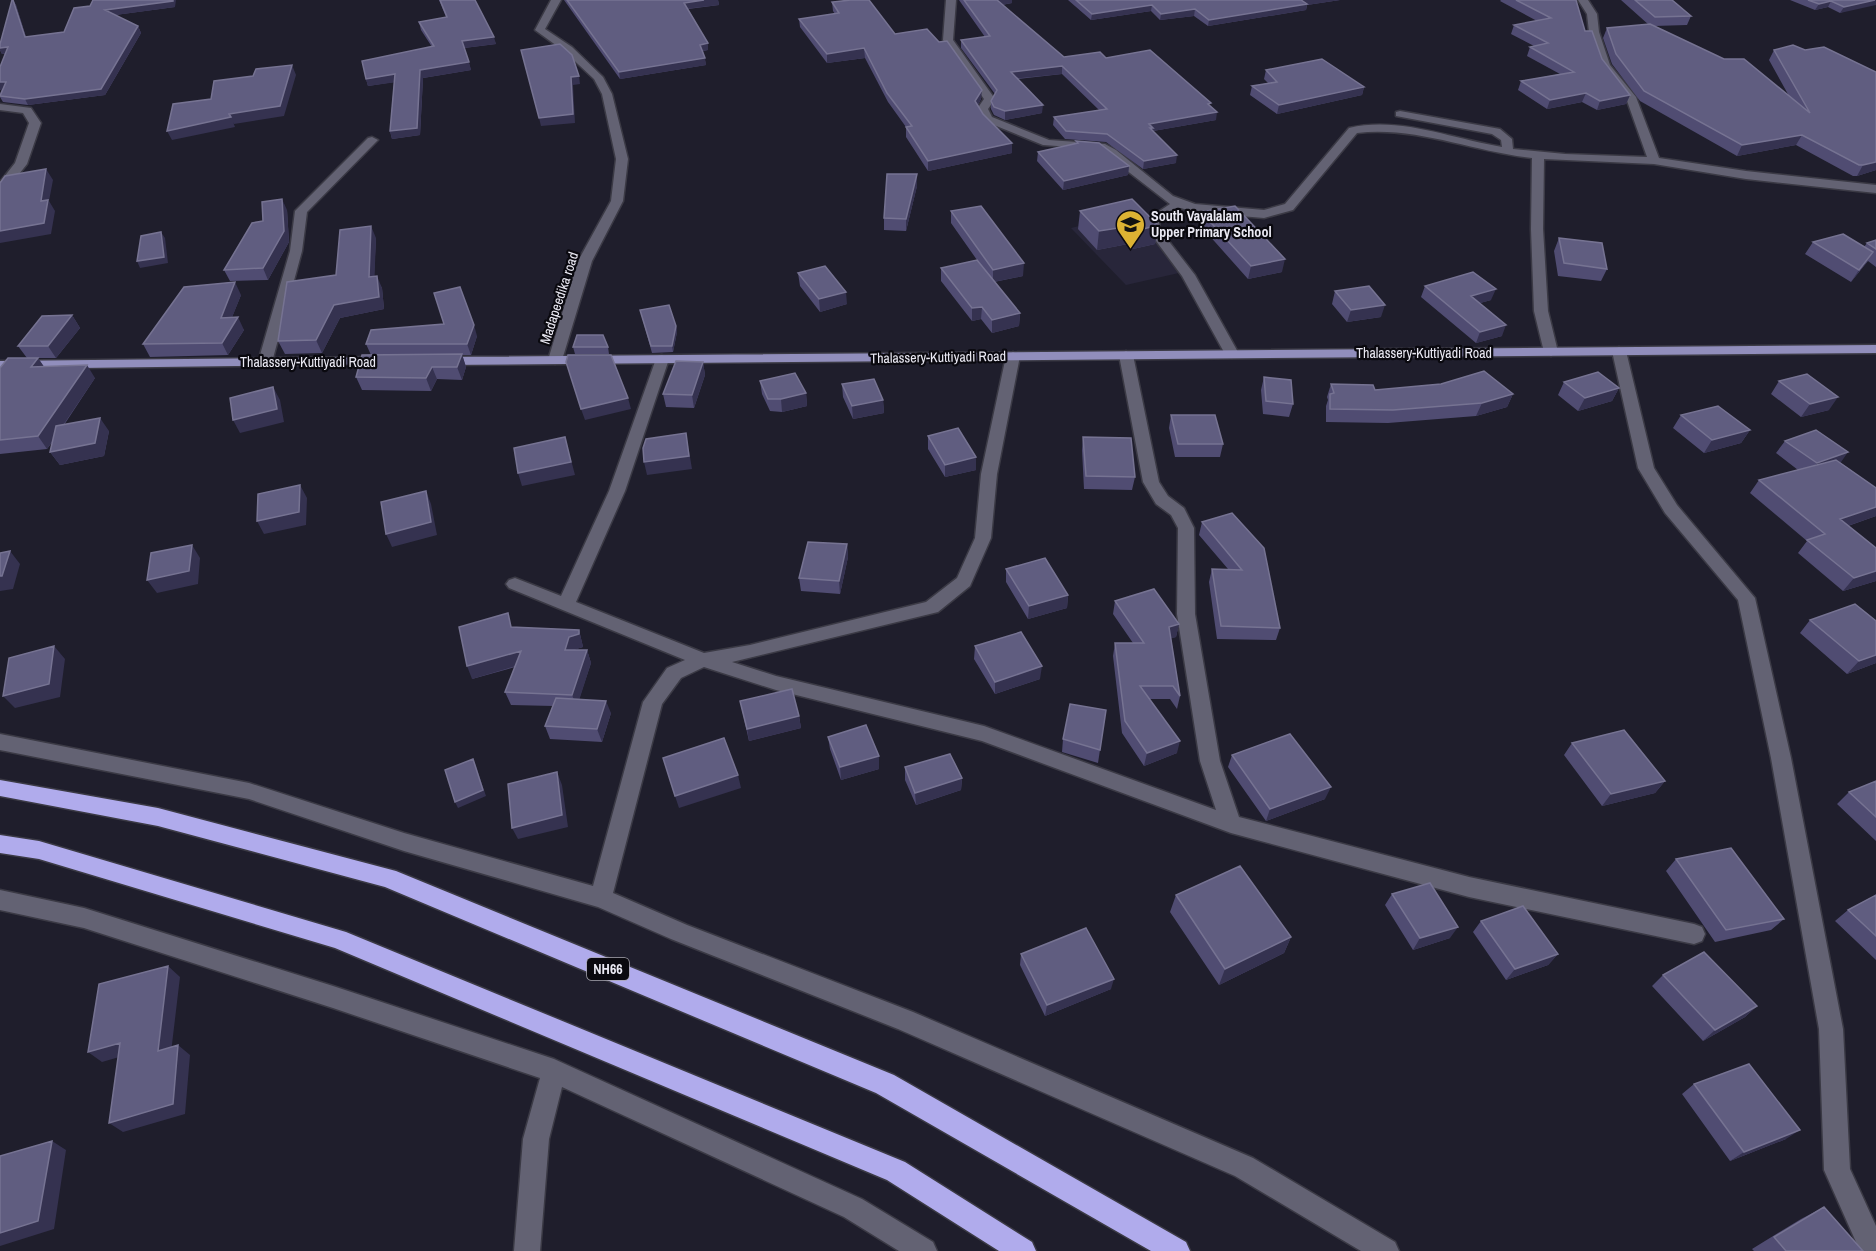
<svg xmlns="http://www.w3.org/2000/svg" width="1876" height="1251" font-family="'Archivo Narrow',sans-serif">
  <rect width="100%" height="100%" fill="#1f1e2c"/>
  <!-- built -->
  <path fill="#28263a" d="M1132,213L1192,270L1126,285L1071,228Z"/>
  <g fill="none" stroke-linecap="round" stroke-linejoin="round">
    <defs>
      <path id="minor" d="M551,0H561L545,29L572,47L603,77L612,94L628,159L623,201L592,261L562,360L555,364L548,360L578,261L611,201L616,159L602,94L594,79L564,51L535,30Z
        M946,0H956L953,40L995,99L988,109L992,117L1049,140L1105,144L1116,150L1173,196L1195,204L1264,210L1285,204L1349,128C1400,116 1452,139 1502,147L1501,140L1492,134L1396,116V112L1400,111L1500,129L1512,139L1513,149L1565,154L1647,157L1626,98L1600,66L1589,32L1587,14L1578,0H1588L1597,14L1599,32L1610,65L1636,97L1659,158L1746,171L1876,185V193L1746,179L1654,164L1544,159L1543,229L1548,311L1558,352L1551,356L1544,352L1534,311L1531,229L1532,158C1474,152 1416,126 1357,133L1293,210L1264,218L1193,212L1181,208L1159,222L1160,230L1195,275L1239,354L1232,358L1225,354L1182,276L1148,230L1149,218L1170,204L1099,149L1043,145L984,121L977,109L984,99L943,40Z
        M0,104L31,108L41,123L27,164L4,193L0,194V182L15,163L29,123L23,113L0,110Z
        M372,137L378,140L376,142L307,212L302,251L272,362L265,366L260,365L258,362L290,251L295,211L368,138Z
        M1619,347L1626,351L1654,468L1677,505L1755,598L1791,758L1843,1029L1850,1169L1876,1226V1251H1860L1824,1170L1819,1029L1771,758L1738,600L1665,513L1638,468L1612,351Z
        M1126,351L1133,355L1159,482L1168,496L1184,508L1194,528L1195,614L1220,761L1239,817L1469,877L1694,924L1702,927L1705,934L1702,941L1694,944L1469,897L1231,833L982,741L776,690L704,667L681,678L662,704L613,893L687,925L913,1012L1253,1158L1395,1242L1399,1251H1361L1235,1176L898,1029L671,939L598,907L404,851L249,799L0,750V734L249,783L404,833L593,886L643,702L667,668L685,660L509,588L506,584L509,580L515,578L561,596L609,491L657,356L662,355L669,359L625,491L576,602L704,653L750,645L926,602L957,578L975,538L981,474L1006,356L1013,352L1020,356L997,474L991,538L970,586L938,612L732,662L776,676L984,726L1216,810L1200,761L1177,614L1178,528L1171,515L1156,504L1143,482L1119,355Z
        M0,890L84,908L333,986L554,1059L862,1199L933,1242L937,1251H899L844,1217L562,1087L549,1139L540,1251H514L523,1139L540,1078L333,1008L84,928L0,910Z"/>
      <path id="major" d="M1876,345V353L440,365L433,361L440,357Z
        M385,357L392,361L390,364L0,369V361Z"/>
      <path id="highway" d="M0,780L158,808L396,871L894,1075L1186,1242L1190,1251H1151L876,1093L385,887L158,826L0,796Z
        M0,835L39,841L346,932L905,1162L1032,1242L1036,1251H999L887,1180L335,948L39,859L0,853Z"/>
    </defs>
    <!-- minor casing -->
    <use href="#minor" stroke="#3b3a45" stroke-width="3"/>
    <!-- major casing -->
    <use href="#major" stroke="#3b3a45" stroke-width="3"/>
    <!-- highway casing -->
    <use href="#highway" stroke="#3b3a45" stroke-width="3"/>
    <!-- minor -->
    <use href="#minor" fill="#636273" fill-rule="evenodd"/>
    <!-- major -->
    <use href="#major" fill="#918ebc" fill-rule="evenodd"/>
    <!-- highway -->
    <use href="#highway" fill="#b0abec" fill-rule="evenodd"/>
  </g>
  <!-- wall -->
  <path fill="#504c72" d="M13,0L16,5L26,37L64,32L74,8L175,7L115,15L138,26L141,33L105,95L28,105L3,102L0,97V94L2,89L0,90L5,54H2L0,50V44Z
    M439,0H475L496,44L464,48L471,70L423,78L420,135L392,139L390,131L394,82L368,86L366,79L432,47L421,30L419,22L446,17Z
    M564,0H718L719,5L688,9L708,43V50L703,51L706,65L620,79Z
    M959,0H1012V3L1002,5L1064,57L1106,58L1210,106L1216,120L1153,131L1176,163L1143,169L1106,142L1065,139L1053,125L1054,117L1099,110L1062,74L1018,79L1042,113L1005,120L994,115L991,109V101L995,94L961,48V40L985,37Z
    M1068,0H1340L1307,5L1306,10L1208,26L1194,16L1160,20L1151,11L1091,20Z
    M1501,0H1576L1585,31L1602,59L1630,95L1626,104L1597,110L1582,102L1547,109L1518,90L1521,81L1560,74L1527,56L1530,47L1534,46L1511,34L1514,25L1537,21L1500,1Z
    M1621,0H1672L1691,16L1687,25L1654,26L1789,96L1769,60L1774,50L1876,170L1857,176H1853L1796,145L1737,156L1640,101L1612,64L1603,38L1607,28L1649,25Z
    M1790,0H1876L1840,13L1828,7L1815,10Z
    M832,2L895,34L981,99L978,105L983,114L1012,143V153L928,171L906,137V127L888,102L865,58L827,63L800,27L799,19L835,14L833,11Z
    M1266,70L1364,87L1362,95L1277,114L1250,95L1252,86L1268,83L1264,79Z
    M1076,141L1129,166L1128,175L1063,190L1037,161L1038,152L1075,144Z
    M917,186L906,231L884,230V218Z
    M287,210L289,242L268,280L230,281L224,270L263,221Z
    M951,211L1023,276L994,282L1020,313L1019,326L992,333L981,319L972,321L941,281V268L977,260L951,223Z
    M1080,211L1158,225L1155,244L1133,249L1128,244L1097,250L1078,229Z
    M1201,212L1282,272L1248,279L1199,224Z
    M376,238L374,276L382,288L384,309L340,318L322,353L285,354L278,341L336,275Z
    M1559,238L1607,269L1601,281L1558,276L1554,251Z
    M1876,240V267L1868,261L1851,282L1805,254L1813,242L1864,247L1867,243Z
    M798,273L847,304L820,312L800,286Z
    M1425,286L1491,300L1480,303L1502,336L1476,343L1421,297Z
    M1335,291L1381,317L1347,322L1332,304Z
    M241,295L232,317L244,330L228,355L150,357L143,344Z
    M640,310L676,326L677,332L673,352L652,353Z
    M72,315L80,328L56,358H38L44,367L95,378L64,425L109,431L104,456L60,465L50,452L53,441L47,449L0,454V368L27,358L18,346Z
    M477,336L471,355H462L466,367L462,380L437,379L431,391L362,390L356,377L371,355L366,344Z
    M573,347H608L609,354H575Z
    M703,362L705,375L694,408L666,407L663,394Z
    M1264,377L1293,404L1289,417L1263,414L1261,390Z
    M760,381L806,393L807,406L782,412L770,411L762,394Z
    M1779,381L1829,410L1801,417L1771,394Z
    M1564,382L1619,388L1612,401L1578,411L1558,395Z
    M842,384L883,400L884,413L853,419L843,397Z
    M1331,384L1375,390L1513,394L1507,407L1476,416L1388,423L1326,422V406L1328,400L1327,397Z
    M1171,415L1223,444L1220,457H1175L1169,428Z
    M1681,415L1750,430L1741,443L1704,453L1673,428Z
    M928,436L976,470L945,477L928,449Z
    M1083,437L1135,477L1132,490L1084,489L1082,450Z
    M1785,441L1841,463L1876,488V516L1848,526L1876,548V581L1843,591L1798,553L1807,541L1750,493L1759,480L1798,470L1776,453Z
    M1232,513L1280,628L1276,640L1217,639L1209,582L1212,569H1228L1199,535L1202,522Z
    M847,544L848,557L840,594L801,591L799,578Z
    M1006,569L1068,595L1067,608L1028,619L1006,582Z
    M1115,601L1179,624L1176,637L1171,638L1180,696L1177,709L1170,699H1149L1177,753L1144,766L1122,733L1113,656L1115,643H1133L1113,614Z
    M1810,620L1876,621V663L1847,674L1800,633Z
    M514,627L579,630L583,647L573,650H587L591,663L579,699L611,713L602,742L550,739L545,726L553,706L511,705L505,692L515,667L472,679Z
    M975,646L1040,679L995,694L974,659Z
    M740,701L799,716L801,728L749,741Z
    M1106,710L1098,763L1062,752L1063,739Z
    M828,737L879,769L841,780L830,749Z
    M1572,743L1665,781L1655,793L1602,806L1564,755Z
    M1232,755L1325,799L1266,821L1228,767Z
    M905,767L962,778L961,790L916,805L905,780Z
    M1876,781V841L1837,804L1849,792Z
    M1676,859L1784,919L1771,930L1715,942L1666,871Z
    M1392,894L1450,938L1413,950L1385,905Z
    M1176,895L1291,937L1284,953L1219,985L1170,912Z
    M1876,895V960L1835,921L1848,910Z
    M1481,921L1558,954L1548,965L1506,980L1473,932Z
    M1021,954L1111,989L1045,1016L1020,965Z
    M1663,975L1757,1006L1745,1017L1703,1041L1652,986Z
    M1694,1084L1786,1139L1730,1161L1682,1094Z
    M1824,1207L1863,1251H1754L1752,1249L1801,1219Z"/>
  <!-- shaded-wall -->
  <path fill="#353250" d="M13,0L16,5L28,44L25,37Z
    M173,0H176L175,7L108,16L105,10Z
    M704,0H718L719,5L685,9L684,3Z
    M995,0H1012V3L995,6Z
    M1300,0H1340L1307,5L1306,10L1208,26L1209,20Z
    M1876,0V5L1840,13L1844,7Z
    M1831,1L1828,7L1815,10L1819,4Z
    M1152,5L1151,11L1091,20L1092,14Z
    M1195,9L1194,16L1160,20L1161,14Z
    M138,26L141,33L105,95L28,105L25,99Z
    M494,37L496,44L464,48L462,41Z
    M708,43V50L701,51L700,45Z
    M8,47L12,53L2,54L0,50V48Z
    M864,48L865,58L827,63V54Z
    M705,58L706,65L620,79L619,72Z
    M469,62L471,70L423,78L420,135L392,139L390,131L420,70Z
    M292,65L296,75L284,116L234,124L229,114Z
    M1062,66V74L1010,79L1011,72Z
    M395,74L397,82L368,86L366,79Z
    M579,76L580,84L573,85L575,123L541,126L539,118L571,77Z
    M0,82H6L9,88L0,90Z
    M1364,87L1362,95L1277,114L1279,105Z
    M982,90L981,99L975,110V101Z
    M1586,93L1582,102L1547,109L1550,100Z
    M1630,95L1626,104L1597,110L1600,101Z
    M1043,105L1042,113L1005,120V111Z
    M1217,112L1216,120L1153,131L1149,136V124Z
    M231,117L235,127L172,140L167,131Z
    M1802,135L1796,145L1737,156L1742,145Z
    M1012,143V153L928,171V161Z
    M1177,155L1176,163L1143,169L1144,161Z
    M1876,162V170L1857,176L1863,165Z
    M1129,166L1128,175L1063,190L1064,181Z
    M46,169L53,180L49,201L55,211L51,234L0,243V231L41,201Z
    M917,174V186L906,231V219Z
    M282,199L287,210L289,242L268,280L263,268Z
    M1158,225L1155,244L1133,249L1136,231Z
    M371,226L376,238L374,290L369,277Z
    M1131,226L1128,244L1097,250L1099,231Z
    M161,232L165,238L168,263L140,268L137,261Z
    M1873,252L1865,264L1851,282L1859,270Z
    M1285,259L1282,272L1248,279L1251,266Z
    M1024,263L1023,276L993,282V270Z
    M377,276L382,288L384,309L340,318L322,353L316,340L334,305Z
    M235,282L241,295L227,330L221,318Z
    M1496,289L1491,300L1466,307L1471,296Z
    M846,292L847,304L820,312L819,299Z
    M1385,305L1381,317L1347,322L1351,310Z
    M982,307L981,319L972,321V308Z
    M1020,313L1019,326L992,333V320Z
    M72,315L80,328L56,358L48,346Z
    M238,317L244,330L228,355L222,343Z
    M474,325L477,336L471,355L467,344Z
    M1506,325L1502,336L1476,343L1480,332Z
    M676,326L677,332L673,352L672,346Z
    M462,354L466,367L462,380L457,367Z
    M38,358L47,371L31,367Z
    M703,362L705,375L694,408L692,395Z
    M87,365L95,378L47,449L38,436Z
    M432,367L437,379L431,391L426,378Z
    M273,387L280,400L284,422L240,433L233,420Z
    M1619,388L1612,401L1578,411L1585,398Z
    M806,393L807,406L782,412L781,399Z
    M1513,394L1507,407L1476,416L1482,403Z
    M1838,397L1829,410L1801,417L1810,404Z
    M628,398L631,409L585,420L581,409Z
    M883,400L884,413L853,419L852,406Z
    M100,418L109,431L104,456L60,465L50,452Z
    M1750,430L1741,443L1704,453L1712,440Z
    M686,433L692,469L647,475L644,462Z
    M565,437L575,475L522,486L518,473Z
    M1848,452L1839,465L1807,476L1817,463Z
    M976,457V470L945,477V465Z
    M300,485L307,498L306,525L264,534L257,521Z
    M426,491L431,504L437,535L392,547L386,534Z
    M1876,507V516L1830,532L1840,519Z
    M847,544L848,557L840,594L839,581Z
    M192,545L200,558L198,584L157,593L147,580Z
    M10,551L20,564L13,589L0,591V576Z
    M1876,571V581L1843,591L1854,578Z
    M1068,595L1067,608L1028,619L1029,606Z
    M1179,624L1176,637L1166,640L1169,627Z
    M579,630L583,647L573,650H565L569,637Z
    M54,646L65,659L60,697L15,708L3,696Z
    M587,650L591,663L577,707L572,695Z
    M521,651L526,663L472,679L467,666Z
    M1876,655V663L1847,674L1859,661Z
    M1042,666L1040,679L995,694V682Z
    M606,701L611,713L602,742L597,729Z
    M799,716L801,728L749,741L747,729Z
    M1180,741L1177,753L1144,766L1147,753Z
    M879,756V769L841,780L840,767Z
    M473,759L476,766L486,796L458,808L455,802Z
    M557,772L562,785L568,827L518,839L512,828Z
    M738,775L741,788L679,808L675,796Z
    M962,778L961,790L916,805L915,793Z
    M1665,781L1655,793L1602,806L1611,794Z
    M1331,787L1325,799L1266,821L1270,809Z
    M1458,927L1450,938L1413,950L1420,938Z
    M1291,937L1284,953L1219,985L1225,969Z
    M1558,954L1548,965L1506,980L1515,969Z
    M168,966L180,977L170,1061L158,1051Z
    M1114,979L1111,989L1045,1016L1047,1005Z
    M1757,1006L1745,1017L1703,1041L1715,1030Z
    M120,1043L133,1053L102,1062L88,1052Z
    M178,1045L190,1055L185,1114L123,1132L109,1123Z
    M1800,1130L1786,1139L1730,1161L1744,1152Z
    M52,1141L66,1150L54,1229L0,1246V1233Z"/>
  <!-- building -->
  <path fill="#605d80" stroke="#767392" stroke-width="1.5" d="M12,0H13L25,37L64,32L74,8L90,6L93,0H173V1L105,10L138,26L101,89L25,99L0,96L6,82H0V67L8,47L0,48V44Z
    M440,0H475L494,37L462,41L469,62L420,70L417,128L390,131L395,74L366,79L362,61L434,46L419,22L447,17Z
    M567,0H704L684,3L708,43L700,45L705,58L619,72Z
    M851,0H869L895,34L927,29L939,42L947,41L982,90L975,101L983,114L1012,143L928,161L906,127L912,126L887,93L864,48L827,54L799,19L839,13L832,2Z
    M964,0H997L1064,57L1100,52L1106,58L1150,50L1211,103L1208,104L1217,112L1149,124L1153,128H1150L1177,155L1144,161L1107,134L1066,131L1054,117L1107,109L1062,66L1011,72L1043,105L1005,111L994,107L991,101L997,90L961,40L990,36Z
    M1076,0H1301L1307,4L1209,20L1195,9L1161,14L1152,5L1092,14Z
    M1516,0H1576L1585,31H1592L1602,59L1630,95L1600,101L1586,93L1550,100L1521,81L1574,72L1530,47L1548,43L1514,25L1551,18Z
    M1635,0H1672L1691,16L1655,17Z
    M1808,0H1875L1844,7L1831,1L1819,4Z
    M1650,24L1724,59H1744L1810,113L1774,50L1793,45L1805,50L1824,47L1876,72V162L1863,165H1859L1802,135L1742,145L1644,91L1616,54L1607,28Z
    M560,44L572,55L579,76L571,77L573,114L539,118L521,50Z
    M1322,59L1364,87L1279,105L1252,86L1277,82L1266,70Z
    M292,65L280,106L229,114L231,117L167,131L173,104L211,99L214,81L253,76L256,69Z
    M1076,141L1099,143L1129,166L1064,181L1038,152L1078,143Z
    M46,169L41,201L48,200L44,223L0,231V183L5,176Z
    M887,174H917L906,219L884,218Z
    M282,199L284,231L263,268L224,270L252,223L263,221L262,202Z
    M1132,199L1158,225L1136,231L1131,226L1099,231L1080,211Z
    M981,206L1024,263L993,270L951,211Z
    M1235,206L1285,259L1251,266L1201,212Z
    M371,226L369,277L377,276L379,297L334,305L316,340L278,341L287,282L336,275L340,230Z
    M161,232L164,257L137,261L141,236Z
    M1843,234L1873,252L1859,270L1813,242Z
    M1559,238L1602,243L1607,269L1564,263Z
    M1876,240V249L1867,243Z
    M977,260L1020,313L992,320L982,307L972,308L941,268Z
    M825,266L846,292L819,299L798,273Z
    M1473,272L1496,289L1471,296L1506,325L1480,332L1425,286Z
    M235,282L221,318L238,317L222,343L143,344L184,287Z
    M1369,286L1385,305L1351,310L1335,291Z
    M460,287L474,325L467,344H366L371,330L444,324L434,293Z
    M669,305L676,326L672,346H651L640,310Z
    M72,315L48,346H18L42,316Z
    M577,335H603L608,347H573Z
    M462,354L457,367H432L426,378L356,377L362,355Z
    M568,355H611L628,398L581,409L566,362Z
    M8,358H38L31,367L87,365L38,436L0,440V368Z
    M676,361L703,362L692,395L663,394Z
    M1484,371L1513,394L1482,403L1393,410L1330,409V394L1334,393L1331,384L1373,385L1375,390L1441,384Z
    M1598,372L1619,388L1585,398L1564,382Z
    M795,373L806,393L781,399H768L760,381Z
    M1807,374L1838,397L1810,404L1779,381Z
    M1264,377L1291,380L1293,404L1266,401Z
    M874,379L883,400L852,406L842,384Z
    M273,387L277,409L233,420L230,398Z
    M1718,406L1750,430L1712,440L1681,415Z
    M1171,415H1215L1223,444H1178Z
    M100,418L95,443L50,452L56,426Z
    M958,428L976,457L945,465L928,436Z
    M1816,430L1848,452L1817,463L1785,441Z
    M686,433L689,456L644,462L643,448L646,439Z
    M565,437L571,462L518,473L514,448Z
    M1083,437L1131,438L1135,477L1086,476Z
    M1836,460L1876,488V507L1840,519L1876,548V571L1854,578L1807,540L1825,534L1759,480Z
    M300,485L299,512L257,521L258,494Z
    M426,491L431,522L386,534L381,502Z
    M1232,513L1264,548L1280,628L1221,626L1212,569L1242,570L1202,522Z
    M808,542L847,544L839,581L799,578Z
    M192,545L189,571L147,580L151,553Z
    M10,551L2,576H0V553Z
    M1045,558L1068,595L1029,606L1006,569Z
    M1154,589L1179,624L1169,627L1180,696L1173,686H1140L1180,741L1147,753L1125,721L1115,643H1144L1115,601Z
    M1855,604L1876,621V655L1859,661L1810,620Z
    M508,613L511,627L579,630V634L569,637L565,650H587L572,695L505,692L521,651L467,666L459,627Z
    M1021,632L1042,666L995,682L975,646Z
    M54,646L49,684L3,696L9,658Z
    M792,689L799,716L747,729L740,701Z
    M556,698L606,701L597,729L545,726Z
    M1070,704L1106,710L1100,750L1063,739Z
    M866,725L879,756L840,767L828,737Z
    M1624,730L1665,781L1611,794L1572,743Z
    M1290,734L1331,787L1270,809L1232,755Z
    M724,738L738,775L675,796L663,758Z
    M950,754L962,778L915,793L905,767Z
    M473,759L483,790L455,802L445,770Z
    M557,772L562,815L512,828L508,784Z
    M1876,781V817L1849,792Z
    M1731,848L1784,919L1726,930L1676,859Z
    M1240,866L1291,937L1225,969L1176,895Z
    M1430,883L1458,927L1420,938L1392,894Z
    M1876,895V936L1848,910Z
    M1523,906L1558,954L1515,969L1481,921Z
    M1086,928L1114,979L1047,1005L1021,954Z
    M1704,952L1757,1006L1715,1030L1663,975Z
    M168,966L158,1051L178,1045L173,1104L109,1123L120,1043L88,1052L99,984Z
    M1749,1064L1800,1130L1744,1152L1694,1084Z
    M52,1141L38,1221L0,1233V1156Z
    M1824,1207L1863,1251H1786L1774,1237Z"/>
  <!-- icons -->
  <defs>
    <symbol id="school-pin" viewBox="-11 -11 22 30"><path d="M0 17L-7.5 6A9.5 9.5 0 1 1 7.5 6Z" fill="#dcb233" stroke="#0a090f"/><path d="M0-5L7-2L0 1L-7-2ZM-4 1L0 2.5L4 1V4Q0 6-4 4Z" fill="#111"/></symbol>
  </defs>
  <g fill-rule="evenodd">
    <use href="#school-pin" x="1114" y="208" width="33" height="45"/>
  </g>
  <g text-anchor="middle" dominant-baseline="central" stroke-width="4.5" stroke-linejoin="round" paint-order="stroke">
    <!-- far-poi labels -->
    <g font-size="14" font-weight="bold" fill="#ebeaf4" stroke="#0a090f" text-anchor="start">
      <text x="1151" y="216">South Vayalalam<tspan x="1151" dy="16">Upper Primary School</tspan></text>
    </g>
    <!-- far-street labels -->
    <g font-size="14" fill="#ebeaf4" stroke="#0a090f">
      <text transform="translate(559 298) rotate(-72)">Madapeedika road</text>
      <text x="1424" y="353">Thalassery-Kuttiyadi Road</text>
      <text transform="translate(938 357) rotate(-1)">Thalassery-Kuttiyadi Road</text>
      <text x="308" y="362">Thalassery-Kuttiyadi Road</text>
    </g>
    <!-- shield labels -->
    <rect fill="#0a090f" stroke="#a8a6af" stroke-width="1.5" x="587" y="958" width="42" height="22" rx="4.5"/>
    <g font-size="14" font-weight="bold" fill="#ebeaf4">
      <text x="608" y="969">NH66</text>
    </g>
  </g>
</svg>
